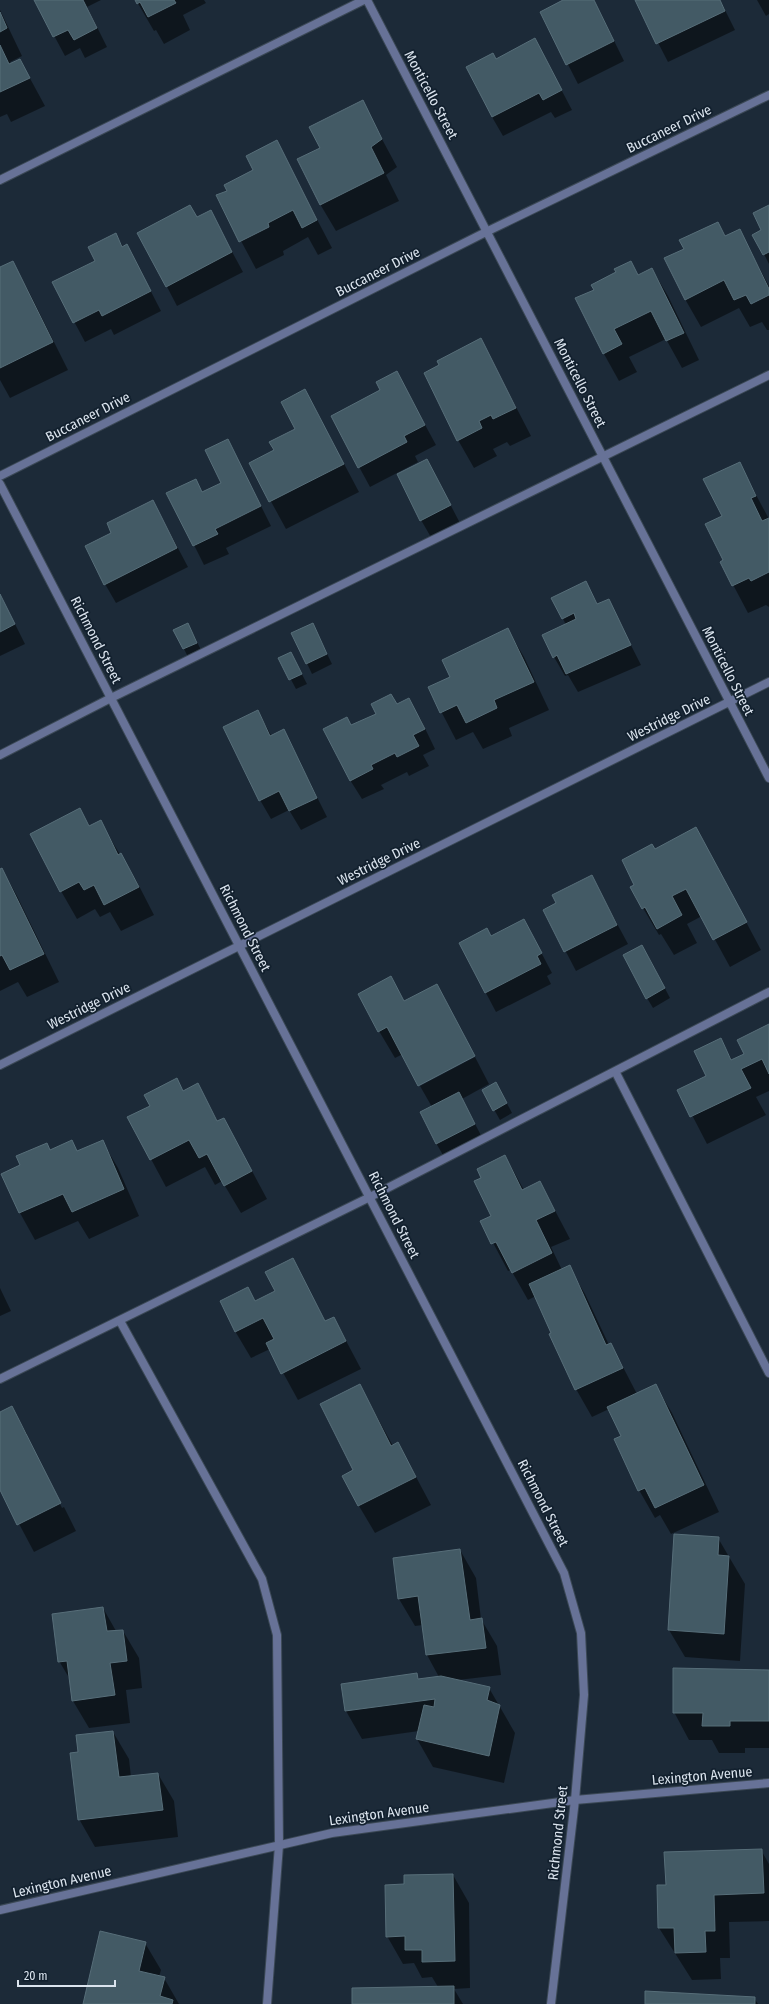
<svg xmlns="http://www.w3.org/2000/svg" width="769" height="2004" font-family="'Fira Sans Condensed',sans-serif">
  <rect width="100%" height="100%" fill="#1c2a38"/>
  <!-- shadow -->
  <path fill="#0007" d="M35,0H101L87,7L107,47L85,58L80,48L65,56Z
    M136,0H204L206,3L183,15L190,30L164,44L156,30L154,31Z
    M565,0H594L624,61L578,84L541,12Z
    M636,0H720L735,30L668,62Z
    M757,0H769V14L766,16Z
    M0,10L22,56L10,62L11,64L20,60L45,106L11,122L7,114L0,117Z
    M535,40L572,110L555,118L551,112L503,136L492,117L496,60Z
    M362,102L397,167L386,175L399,201L336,231L320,204L321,148Z
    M276,141L332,248L318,255L308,237L283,251L284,255L256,269L217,196L228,191L254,171Z
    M769,206V264L764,254L763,230Z
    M210,211L243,272L177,306L139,233L197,219Z
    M718,223L726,237L739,230L769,286V330H767L762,322L750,327L739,308L701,327L685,299V249Z
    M115,234L123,247L127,245L161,311L114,335L111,329L85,342L53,282L96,261Z
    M12,262L28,290L68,370L10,398L0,380V268Z
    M652,269L668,296L699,360L682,368L666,339L629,357L637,372L619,381L604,354L577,299Z
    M481,339L531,436L510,446L507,442L493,449L497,456L474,468L458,440L425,374Z
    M397,373L436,445L415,456L418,462L370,487L332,417L382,390Z
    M305,390L359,492L286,529L250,463L275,451L297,429Z
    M228,440L271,526L226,548L229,554L204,565L168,493L195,480L203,493L222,483Z
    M427,460L461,525L432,539L421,520Z
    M739,463L769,519V607L766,605L748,613L721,562L724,561L723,516Z
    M153,501L188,567L116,603L105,584L113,533Z
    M585,582L598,605L608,600L641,665L578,692L568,675L565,676L554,657L566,625L553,598Z
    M0,594L25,644L0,656Z
    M313,625L332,664L312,674L293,634Z
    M508,630L524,657L549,710L509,728L512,736L483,749L473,732L456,740L429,688L451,678Z
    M175,631L193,634L202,652L189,659Z
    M291,653L307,684L296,689L280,659Z
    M397,705L420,718L435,749L423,755L429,766L409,776L407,772L381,785L384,789L362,799L350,780Z
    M258,711L272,737L284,731L327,817L301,830L289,810L271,819L260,800Z
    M80,810L90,827L100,822L137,882L154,915L121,931L110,912L100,917L95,909L77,919L61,891Z
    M655,850L711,856L761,950L730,967L702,916L687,924L697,943L674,955L661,934L659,935L643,908Z
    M2,869L17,896L59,982L27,997L18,982L0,991V870Z
    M592,877L628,944L576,971L544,910L557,903Z
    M524,920L552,973L547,976L551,984L496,1012L460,944L491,937Z
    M648,956L670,998L653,1008L647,998Z
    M391,978L405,1002L436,985L474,1055L403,1054L395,1058L379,1031Z
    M769,1025V1091L756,1097L766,1115L707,1144L679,1090L707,1076L720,1040L732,1060L745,1054Z
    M475,1057L489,1084L462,1099L485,1143L447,1162L436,1143L432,1107L420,1086Z
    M176,1079L183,1092L197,1084L218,1122L224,1119L267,1199L241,1213L222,1181L215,1185L205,1167L166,1187L129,1118L151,1106Z
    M483,1090L501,1092L512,1113L500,1120Z
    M102,1141L118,1168L139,1216L89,1239L78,1221L35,1240L20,1213L2,1174L50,1151L77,1152Z
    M505,1156L524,1190L540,1182L570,1239L551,1247L562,1270L569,1267L585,1294L609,1345L611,1344L637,1394L656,1386L672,1413L719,1512L671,1534L660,1515L655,1518L639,1490L622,1437L609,1409L592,1417L576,1389L536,1296L528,1300L511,1270L508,1271L482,1222L492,1217L483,1179Z
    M293,1260L326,1322L334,1318L361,1369L298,1400L270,1349L251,1358L235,1331L248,1288L255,1301L276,1291Z
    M0,1288L11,1311L0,1316Z
    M360,1386L393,1446L398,1443L431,1505L375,1533L359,1506L354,1471Z
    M11,1407L27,1434H25L62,1508L64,1507L76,1531L34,1552L0,1488V1413Z
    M718,1538L745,1584L740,1661L685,1657L669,1630Z
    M460,1550L476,1578L481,1619L497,1646L501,1675L458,1680L489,1688L515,1733L504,1783L433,1767L417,1739L419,1731L362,1739L346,1711L343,1685L416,1674L419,1679L439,1677L427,1655L423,1625L415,1626L399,1599L394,1559Z
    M103,1608L116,1631H123L139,1658L142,1688L126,1690L130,1723L89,1728L73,1701L71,1681L59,1661Z
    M769,1671V1748H745V1753H719L712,1740H689L674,1712Z
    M113,1732L129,1759L131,1777L158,1774L174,1801L178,1837L95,1847L79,1819V1753Z
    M761,1850L769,1864V1921L729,1922L730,1958H720L721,1979L692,1980L659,1928L658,1886H667Z
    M453,1875L469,1903L470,1988L454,1989L463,2004H353L438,1987L432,1977L422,1978L414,1963L403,1964L387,1936L405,1885Z
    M145,1943L161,1970L159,1977L164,1978L179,2004H84Z
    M754,1998L758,2004H646Z"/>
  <!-- building -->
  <path fill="#435a65" stroke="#576e79" d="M34,0H83L97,28L74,40L68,30L53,37Z
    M135,0H174L176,3L148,17L140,2L137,4Z
    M563,0H594L614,41L566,65L540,12Z
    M635,0H720L725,11L656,44Z
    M0,12L7,28L0,32Z
    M535,38L562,90L543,100L539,93L492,117L466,67L493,53L496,59Z
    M0,45L9,64L20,59L30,78L0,92Z
    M363,100L382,139L371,147L384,173L320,205L297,159L320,148L309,127Z
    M277,140L317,220L302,228L293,210L268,223L269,227L239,242L216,195L227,191L224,185L253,170L246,156Z
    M190,205L197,217L211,210L232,252L166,287L137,233Z
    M769,205V252L763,255L752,235L761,230L753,213Z
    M718,222L725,236L740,229L769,289V295L751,304L746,295L734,300L724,280L685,300L664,258L684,249L679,240Z
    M116,233L122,247L127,244L151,291L102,316L99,310L73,323L52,282L95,261L88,247Z
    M13,261L53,342L0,368V267Z
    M631,261L638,275L652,268L684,333L666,341L651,311L614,329L622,344L603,354L575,298L594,290L591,285L616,272L614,269Z
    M481,338L516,408L493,419L491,415L479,421L482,428L457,441L424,373L439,365L437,361Z
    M397,371L425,425L404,436L407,442L358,468L331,416L380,390L376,382Z
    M305,389L344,464L269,502L249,463L274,450L269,442L295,429L281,402Z
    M228,439L261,506L215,529L218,534L193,546L166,493L196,479L202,492L221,483L205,450Z
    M427,459L451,505L420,521L397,474Z
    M740,462L756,496L751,498L762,521L769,518V572L751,581L749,578L732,586L720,562L723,560L705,524L722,516L703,479Z
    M153,500L177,548L104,585L85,546L111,533L107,523Z
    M586,581L597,604L609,599L631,645L566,674L557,655L553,658L542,635L576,619L574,613L562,619L551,598Z
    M0,594L15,624L0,632Z
    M188,623L197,643L183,649L173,630Z
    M313,623L327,654L306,664L291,633Z
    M508,628L534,682L494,700L497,708L466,723L457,705L440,713L428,687L450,677L442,660Z
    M291,652L302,674L289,680L278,658Z
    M391,694L397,704L409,698L425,729L413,735L419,746L397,757L395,753L371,765L373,769L350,781L323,729L347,717L351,725L376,714L371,704Z
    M258,710L270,736L284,729L317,798L289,811L279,791L259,801L223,727Z
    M80,808L89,826L101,820L118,855L121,853L139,887L104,905L94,885L84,890L79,882L60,892L30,834Z
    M696,827L747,922L713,940L686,889L672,896L682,915L657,929L645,907L642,909L630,887L634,885L622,860L652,844L655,849Z
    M2,868L44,954L10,970L2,955L0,956V869Z
    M592,875L617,925L564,952L543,910L556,903L552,895Z
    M524,919L542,953L537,956L541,964L485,993L459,943L487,928L491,936Z
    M642,945L665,988L646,999L623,955Z
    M391,976L404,1001L437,984L475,1056L418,1086L387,1027L378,1032L358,994Z
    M769,1024V1074L762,1059L741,1069L751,1088L690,1117L677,1090L706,1076L694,1051L721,1038L731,1060L744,1054L737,1040Z
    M177,1078L183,1091L198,1083L217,1121L224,1118L252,1171L224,1186L207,1154L199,1158L189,1140L150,1160L127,1117L150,1106L144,1095Z
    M496,1082L507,1103L493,1111L482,1090Z
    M459,1092L475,1124L436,1144L420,1112Z
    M72,1140L77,1151L103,1140L124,1189L72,1212L63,1194L19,1213L1,1174L20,1165L16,1156L47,1143L50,1150Z
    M505,1155L522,1190L540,1181L555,1211L536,1220L552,1253L512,1273L496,1242L491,1244L480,1221L491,1216L474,1181L481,1178L477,1169Z
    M293,1258L325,1321L334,1317L346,1341L281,1374L266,1343L274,1339L263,1318L235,1332L220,1301L248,1287L255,1301L275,1291L265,1272Z
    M570,1265L606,1345L611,1343L623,1368L575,1390L549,1334L551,1333L529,1284Z
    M360,1384L391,1446L398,1442L416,1477L358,1506L342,1476L353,1470L320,1404Z
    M656,1384L704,1485L655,1508L645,1488L638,1491L614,1439L621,1436L607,1407Z
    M12,1406L61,1503L17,1525L0,1490V1412Z
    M674,1534L719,1537L718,1555L729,1556L724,1634L668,1630Z
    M460,1549L470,1620L482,1618L486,1648L426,1655L418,1596L398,1599L393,1558Z
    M103,1607L107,1631L123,1630L127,1661L110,1663L115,1695L72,1701L67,1661L58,1662L52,1614Z
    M673,1668L769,1670V1721H730V1726H702L703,1713H673Z
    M417,1673L418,1679L441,1676L490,1687L487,1700L500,1705L489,1756L416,1739L424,1705L434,1707L435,1699L345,1711L341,1684Z
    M113,1731L119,1777L158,1773L163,1810L78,1820L70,1753L78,1752L76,1735Z
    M762,1849L764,1893L714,1895L715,1931H705L706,1952L675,1953L674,1928H658L657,1885H666L664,1852Z
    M453,1874L455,1961L422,1962V1950H405V1936L386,1937L385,1885L404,1884V1875Z
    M100,1931L146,1942L139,1971L165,1977L160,1996L173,2000L172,2004H83Z
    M454,1986V2004H352V1988Z
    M645,1991L755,1997V2004H645Z"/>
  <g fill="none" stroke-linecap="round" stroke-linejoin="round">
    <defs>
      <path id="service" d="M0,180L364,0
        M0,755L111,698L769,375
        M615,1071L769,1373
        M120,1321L262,1579L277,1635L279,1845L267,2004
        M0,1379L370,1197L769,992"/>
      <path id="minor" d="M367,0L769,778
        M0,476L488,231L769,95
        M0,484L564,1573L581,1633L584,1695L575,1800L551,2004
        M0,1065L769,682
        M0,1910L332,1833L575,1800L769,1783"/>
    </defs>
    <!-- service casing -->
    <use href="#service" stroke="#3b4855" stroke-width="10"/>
    <!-- minor casing -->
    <use href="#minor" stroke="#3b4855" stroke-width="10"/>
    <!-- service -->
    <use href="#service" stroke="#677297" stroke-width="8"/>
    <!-- minor -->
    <use href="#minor" stroke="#677297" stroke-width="8"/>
  </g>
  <g text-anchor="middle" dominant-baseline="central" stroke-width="3.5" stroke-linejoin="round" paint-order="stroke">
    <!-- street labels -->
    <g font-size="14" fill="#dbe4ee" stroke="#12202e">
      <text transform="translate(431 95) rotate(62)">Monticello Street</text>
      <text transform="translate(669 129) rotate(-26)">Buccaneer Drive</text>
      <text transform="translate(378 272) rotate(-27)">Buccaneer Drive</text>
      <text transform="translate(580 383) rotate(63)">Monticello Street</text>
      <text transform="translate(88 417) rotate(-27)">Buccaneer Drive</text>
      <text transform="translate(96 640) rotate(63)">Richmond Street</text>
      <text transform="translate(728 671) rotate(63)">Monticello Street</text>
      <text transform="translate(669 718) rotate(-26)">Westridge Drive</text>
      <text transform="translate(379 862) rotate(-26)">Westridge Drive</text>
      <text transform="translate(245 928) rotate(63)">Richmond Street</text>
      <text transform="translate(89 1006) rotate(-26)">Westridge Drive</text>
      <text transform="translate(394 1215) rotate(63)">Richmond Street</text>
      <text transform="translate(543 1503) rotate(63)">Richmond Street</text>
      <text transform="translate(702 1776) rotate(-5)">Lexington Avenue</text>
      <text transform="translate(379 1814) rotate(-8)">Lexington Avenue</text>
      <text transform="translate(558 1833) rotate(-84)">Richmond Street</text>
      <text transform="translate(62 1882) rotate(-13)">Lexington Avenue</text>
    </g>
  </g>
  <!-- scale -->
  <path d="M18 1980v6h97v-6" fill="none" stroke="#dbe4ee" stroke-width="2"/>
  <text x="24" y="1980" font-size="12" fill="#dbe4ee" stroke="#12202e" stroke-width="3" paint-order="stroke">20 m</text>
</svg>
